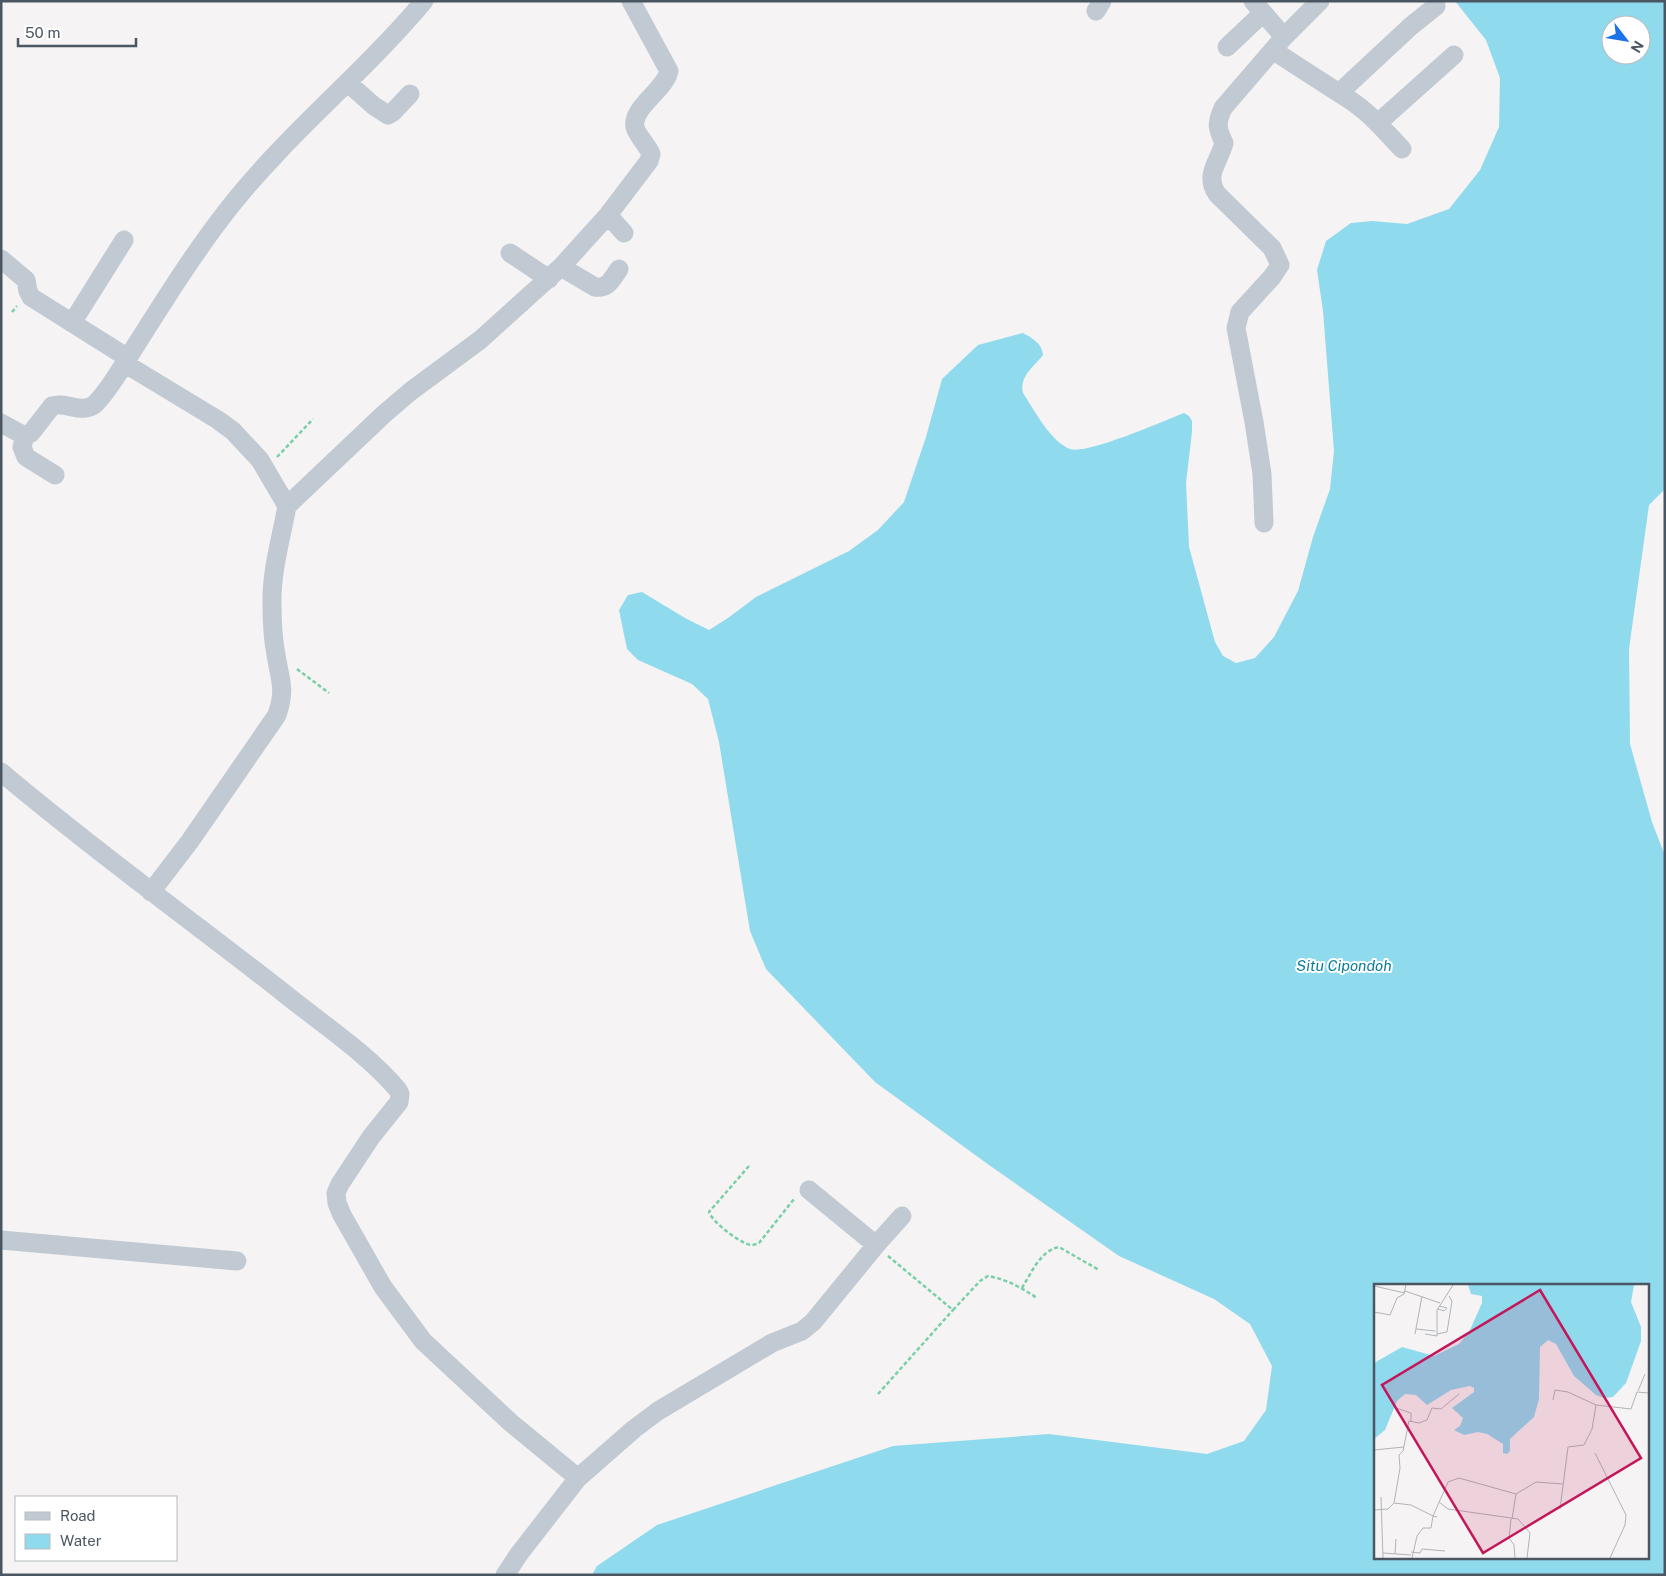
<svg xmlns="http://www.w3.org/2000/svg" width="1666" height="1576" font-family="'Public Sans',sans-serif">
  <rect width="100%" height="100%" fill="#f5f3f3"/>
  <!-- water -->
  <path fill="#90daee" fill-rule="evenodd" d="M1455,1H1665V489L1649,505L1629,649L1630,744L1652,822L1665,856V1575H592L597,1566L657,1525L893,1446L1049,1434L1207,1454L1244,1441L1266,1410L1272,1366L1250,1324L1214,1299L1119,1256L989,1165L875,1082L766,969L750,931L719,742L708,699L692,684L638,660L627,649L619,610L628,595L642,592L685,618L709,630L728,618L756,597L849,551L878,530L904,502L926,437L942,379L978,345L1023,333C1032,338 1042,343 1043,355C1034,367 1019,376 1023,393C1035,411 1050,441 1070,449C1086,455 1164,421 1184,413L1189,416L1192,421V432L1186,483L1189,547L1215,642L1223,656L1236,663L1255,658L1274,637L1298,591L1313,537L1330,489L1334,451L1323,311L1317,270L1326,241L1351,223L1372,221L1407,224L1449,209L1480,170L1499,127L1500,78L1486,40ZM1611,25H1641V55H1611ZM1375,1285H1647V1557H1375Z"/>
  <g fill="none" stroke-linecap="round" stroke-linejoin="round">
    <!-- path -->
    <path stroke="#7ad0a6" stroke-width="2.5" stroke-dasharray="4 2.5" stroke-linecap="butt" d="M12,312L17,306
      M277,457L313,419
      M297,669L329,693
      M749,1166L709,1212C712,1222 741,1244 751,1245C754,1245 757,1244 759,1243L794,1199
      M888,1256L953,1310L980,1281L988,1276C1006,1279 1022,1288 1037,1298
      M1022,1288C1031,1273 1041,1250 1059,1247L1099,1270
      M878,1394L953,1310"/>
    <!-- minor -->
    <path stroke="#c1cad2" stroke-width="19" d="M1253,1L1284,37L1223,108C1216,124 1217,128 1224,143C1219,162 1204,175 1217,194L1272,248L1280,265L1272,277L1240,312L1236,328L1254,422L1262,474L1264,523
      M1096,11L1102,1
      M1284,37L1320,1
      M1227,47L1263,13
      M1274,51L1339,93L1411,26L1436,6
      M348,83L374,106L388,115L393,112L410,94
      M1339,93C1368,110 1380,126 1402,149
      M1379,122L1454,55
      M608,215L624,233
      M510,253L549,279
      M1,259L26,280L28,291L31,297L128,358
      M561,267L595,287C608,289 612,279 619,269
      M72,323L124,240
      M124,363L218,420L233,431L260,460L287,506C281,539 271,572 272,605C272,622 273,639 276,655C280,680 286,689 277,715L190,841L151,892
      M1,423L25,436L31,433L52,406C66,401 82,415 95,404C110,390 126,360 138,342C167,296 196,250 229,208C288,133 363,74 424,1
      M25,436L22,447L26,457L55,475
      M287,506L384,414L411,391L480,340L561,267L608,215L649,161L651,154C648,146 636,134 635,127C631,108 665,90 669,71L631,1
      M1,772C93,850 191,920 285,994C321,1023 369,1055 398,1090L400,1094L399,1102L371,1137L340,1184L336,1193L337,1203L342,1215L383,1287L423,1341L510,1422L578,1478
      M1,1240L237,1261
      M876,1245L902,1216
      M505,1575L519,1554L578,1478L634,1429L658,1411L772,1343L802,1331L813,1322L876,1245L809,1190"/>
  </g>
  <g text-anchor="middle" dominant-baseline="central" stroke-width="4" stroke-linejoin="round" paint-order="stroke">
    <!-- water labels -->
    <g font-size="15" font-style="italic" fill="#0c7c9b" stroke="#fff">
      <text x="1344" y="965">Situ Cipondoh</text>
    </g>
  </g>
  <!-- overview -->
  <g transform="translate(1374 1284)">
    <rect width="275" height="275" fill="#f5f3f3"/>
    <path d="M94,1H260L257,18L267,43V57L252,99L239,113L230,114L222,111L200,92L182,60L174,56L166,63L165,115L160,133L136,155V167L133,170L129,169V160L113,150L104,148L90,151L80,146L86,142L89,134L78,124L100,108V104L96,102L77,106L53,121L42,111L31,110L23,117L11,146L0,155V79L28,63L60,72L85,60L95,48L108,19V12L97,10Z" fill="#90daee"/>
    <path fill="none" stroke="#b1b4b9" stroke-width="1" d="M0,2L31,9M31,7L66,19M64,25L70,27L73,24L65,22M0,28L16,31L23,14L30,10L32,1M42,45L61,47M41,50L48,12M51,50L63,52V26L79,1M63,50L73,48L78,17L75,12M264,107L271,90M179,116L181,106L194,108L222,121L257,125L263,108L275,109M22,124L37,129V138M0,166L30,163M221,169L252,231L251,241L236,274M7,213L9,274M65,218L74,225L144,235L156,249L153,274M20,219L37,221L59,232L74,198L85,194L142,210L162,198L189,200M186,225L194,163L210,161L218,145L222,121M0,226L14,225L20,219L26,184L25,171L29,167L35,137L45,139L53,136L58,124L67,125L85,110M137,235L135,254L140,261L141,274M138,235L142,210M37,268L46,269L48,265L71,267M9,269L37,271M21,270L22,255M38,274L43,252L49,244H57L59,232L63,233"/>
    <path fill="#c2185b" fill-opacity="0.15" stroke="#c2185b" stroke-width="2.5" d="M166,6L267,174L109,269L8,101Z"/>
    <rect width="275" height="275" fill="none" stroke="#4a5661" stroke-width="2.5"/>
  </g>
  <!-- border -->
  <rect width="1666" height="1576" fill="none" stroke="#4a5661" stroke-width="5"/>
  <!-- legend -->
  <rect x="15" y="1496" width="162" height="65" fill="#ffffff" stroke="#b7bbc0"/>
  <rect x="25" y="1512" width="25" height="8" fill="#c1cad2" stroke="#b7bbc0"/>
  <text x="60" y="1521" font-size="15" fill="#4a5661">Road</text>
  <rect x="25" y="1534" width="25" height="15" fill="#90daee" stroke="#b7bbc0"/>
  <text x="60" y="1546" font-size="15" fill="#4a5661">Water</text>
  <!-- north arrow -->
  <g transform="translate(1626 40) rotate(121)"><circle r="24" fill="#ffffff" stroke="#b7bbc0"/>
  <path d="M0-4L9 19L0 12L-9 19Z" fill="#1a73e8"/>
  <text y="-8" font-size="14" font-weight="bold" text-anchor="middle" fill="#4a5661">N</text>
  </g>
  <!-- scale -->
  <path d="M18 38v8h118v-8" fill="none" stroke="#4a5661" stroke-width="2.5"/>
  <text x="25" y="38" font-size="15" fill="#4a5661" stroke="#ffffff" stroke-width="4" paint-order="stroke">50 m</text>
</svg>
